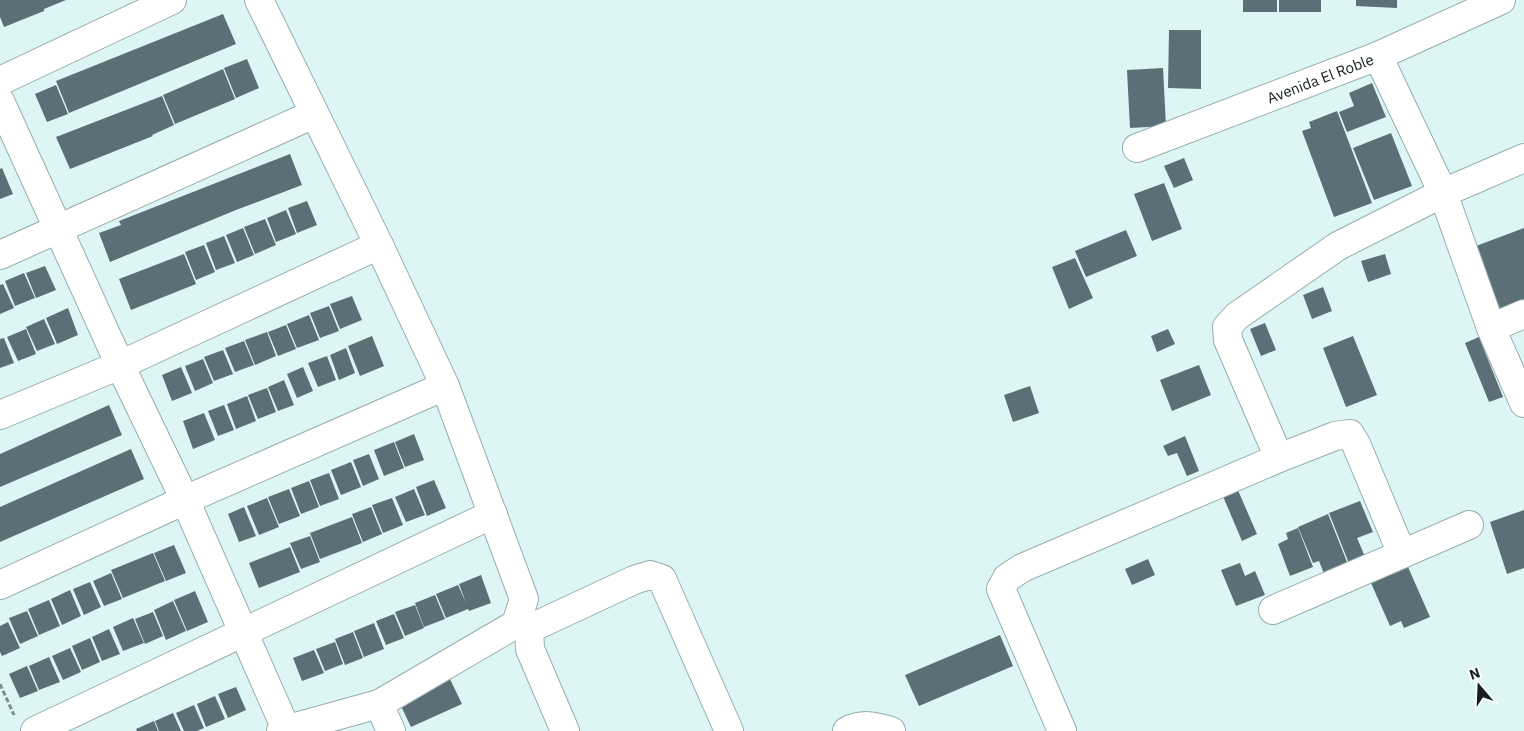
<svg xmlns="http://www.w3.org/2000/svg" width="1524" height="731" font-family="'IBM Plex Sans',sans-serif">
  <rect width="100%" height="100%" fill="#ddf6f5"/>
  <!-- building -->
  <path fill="#5c6f76" d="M0,0H66L44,9V11L4,27L0,17Z
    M1243,0H1277V12H1243Z
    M1279,0H1321V12H1279Z
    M1356,0H1397V8L1356,6Z
    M223,14L236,44L69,113L56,81Z
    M1169,30H1201V89L1168,88Z
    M247,59L259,88L236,98L224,68Z
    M1163,68L1166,126L1130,128L1127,70Z
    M223,69L235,99L175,124L163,95Z
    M1372,83L1386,117L1347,132L1339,112L1354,106L1349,93Z
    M56,85L68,114L47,122L35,94Z
    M162,96L174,125L152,135L153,136L70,169L56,137Z
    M1337,111L1372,203L1334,217L1302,131L1311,128L1309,122Z
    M1391,133L1412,186L1374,200L1353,148Z
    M290,154L302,185L236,210L110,262L99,233L121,225L119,221Z
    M1184,158L1193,180L1174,188L1164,166Z
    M2,168L13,194L0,199V169Z
    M1164,183L1182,229L1152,241L1134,194Z
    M307,201L317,225L297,233L288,208Z
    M286,210L296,234L276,242L267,218Z
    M265,219L276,245L255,254L244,227Z
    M243,228L254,255L237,262L226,235Z
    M1524,228V305L1502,314L1476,246Z
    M1126,230L1137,256L1086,277L1075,251Z
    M224,236L235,263L216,270L206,243Z
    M204,245L215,272L196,280L185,252Z
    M184,254L196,284L131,310L119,279Z
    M1385,254L1391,274L1368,282L1361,261Z
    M1075,258L1093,298L1069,309L1052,267Z
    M45,266L56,290L36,298L26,273Z
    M24,273L35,298L15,306L5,281Z
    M3,284L14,308L0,314V285Z
    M1323,287L1332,311L1312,319L1303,295Z
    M352,296L362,320L340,329L330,304Z
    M329,306L339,331L320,338L310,313Z
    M68,308L78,335L57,344L46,318Z
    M309,315L319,340L297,348L287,324Z
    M44,319L55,344L37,351L26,327Z
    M1265,323L1276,350L1261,356L1250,329Z
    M286,325L296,349L278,356L268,332Z
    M26,329L36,354L18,361L7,337Z
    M1168,329L1175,344L1157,352L1151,336Z
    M267,332L276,356L255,365L245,340Z
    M372,336L384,366L360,376L348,346Z
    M1353,336L1377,395L1346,407L1323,348Z
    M1479,337L1503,397L1489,402L1465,343Z
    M4,338L14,363L0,368V339Z
    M244,341L254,365L235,372L225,348Z
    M346,348L355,373L339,380L330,355Z
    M223,350L233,374L214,381L204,357Z
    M327,356L336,380L318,387L308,363Z
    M203,359L213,383L195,391L185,366Z
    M1199,365L1211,395L1172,411L1160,380Z
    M181,367L192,393L172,401L162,375Z
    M303,367L313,391L297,398L287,374Z
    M284,380L294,405L278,411L268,387Z
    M1030,386L1039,413L1013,422L1004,395Z
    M267,388L276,412L258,419L248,395Z
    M247,396L256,421L236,429L227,404Z
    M109,405L122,435L0,487V454Z
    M224,405L234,430L218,436L208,411Z
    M204,413L215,440L193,449L183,421Z
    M414,434L424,460L405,467L395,442Z
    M1185,436L1199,471L1187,476L1177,453L1168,456L1163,446Z
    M394,442L404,468L384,476L374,450Z
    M131,449L144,479L0,542V507Z
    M369,454L379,479L363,486L353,460Z
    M351,462L361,487L341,495L331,470Z
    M329,473L339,499L320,506L310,480Z
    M434,480L446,508L427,516L416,487Z
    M309,481L319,507L301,514L291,488Z
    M1237,488L1257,534L1242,541L1222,494Z
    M289,489L300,516L279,524L268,497Z
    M414,489L425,515L406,522L395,497Z
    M267,498L279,527L259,535L247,506Z
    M392,498L403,525L383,533L372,505Z
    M1360,501L1373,532L1357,538L1366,559L1350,566L1329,513Z
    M244,507L256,536L239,542L228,514Z
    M371,507L382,534L363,542L352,514Z
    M1524,510V568L1507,574L1490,522Z
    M1328,514L1349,567L1325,576L1319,561L1313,563L1298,527Z
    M352,517L362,543L320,559L310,533Z
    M1298,528L1313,567L1290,576L1278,544L1288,539L1286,533Z
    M310,536L320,562L301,569L290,543Z
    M174,545L186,573L166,581L154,553Z
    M290,547L300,572L259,588L249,563Z
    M153,553L165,581L123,598L111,570Z
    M1148,559L1155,575L1132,585L1125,569Z
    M1240,563L1245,576L1255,571L1265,595L1236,606L1221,570Z
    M1408,567L1430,617L1404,628L1401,621L1390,626L1371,583Z
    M111,573L122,599L104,606L93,581Z
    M481,575L491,603L469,611L468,609L446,618L436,594L458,585L466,603L459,584Z
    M90,582L101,607L84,615L73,589Z
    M70,590L81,616L62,625L51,599Z
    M195,591L208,622L187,631L174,600Z
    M435,595L445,619L424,627L415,603Z
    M49,600L60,626L39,635L28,609Z
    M173,601L186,631L166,640L154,610Z
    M415,605L424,628L405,636L395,612Z
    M27,611L38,636L20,644L9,618Z
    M153,612L163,636L145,644L135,619Z
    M394,614L404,638L386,645L376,621Z
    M133,618L144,643L123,651L113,627Z
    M8,622L20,648L2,656L0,652V626Z
    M374,623L384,649L364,657L354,631Z
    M109,629L120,654L102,661L92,637Z
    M353,632L363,658L345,665L335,639Z
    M1000,635L1013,666L919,706L905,675Z
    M90,638L100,662L82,670L72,646Z
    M335,642L343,664L325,671L316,649Z
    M70,648L81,672L63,680L52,656Z
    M314,650L324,673L302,681L293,658Z
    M49,657L60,682L39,690L29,666Z
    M27,666L38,691L20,698L9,674Z
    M449,677L462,704L411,727L398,700Z
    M236,687L246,710L228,718L218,694Z
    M215,696L225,719L206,727L197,704Z
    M194,705L204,728L197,731H184L176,713Z
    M173,713L181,731H159L155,721Z
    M154,721L158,731H137L136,729Z"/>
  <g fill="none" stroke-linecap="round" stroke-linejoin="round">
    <defs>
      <g id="minor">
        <path d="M259,0L379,245L445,386L524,599L516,624L379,704L281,731"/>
        <path d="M1378,56L1443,193L1491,328L1524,403"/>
        <path d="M0,81L172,0"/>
        <path d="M0,101L120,365L185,500L286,729"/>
        <path id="s1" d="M1137,148L1378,56L1501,0"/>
        <path d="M0,255L314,114"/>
        <path d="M1491,328L1524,314"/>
        <path d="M0,415L120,365L379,245"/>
        <path d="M1279,458L1228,340L1227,327L1237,316L1338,246L1443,193L1524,158"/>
        <path d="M0,585L185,500L445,386"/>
        <path d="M1273,610L1469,525"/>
        <path d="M516,624L529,629L634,580L650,575L662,579L729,731"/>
        <path d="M529,629L530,649L565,731"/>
        <path d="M379,704L391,731"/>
        <path d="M35,731L493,514"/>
        <path d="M847,731C862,723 875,726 891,731"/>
        <path d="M1062,731L1001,589L1007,578L1022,568L1279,458L1335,436L1350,434L1356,444L1402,554"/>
      </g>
    </defs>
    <!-- minor casing -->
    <use href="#minor" stroke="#96adad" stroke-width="30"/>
    <!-- path -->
    <path stroke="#7c8d8d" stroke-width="3" stroke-dasharray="5 2.5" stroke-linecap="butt" d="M0,684L14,715"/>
    <!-- minor -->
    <use href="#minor" stroke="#fff" stroke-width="28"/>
  </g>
  <g text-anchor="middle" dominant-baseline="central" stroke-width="4" stroke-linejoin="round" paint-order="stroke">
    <!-- street labels -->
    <g font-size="15" fill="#161f1f" stroke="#f9fefe">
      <text stroke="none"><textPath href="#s1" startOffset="196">Avenida El Roble</textPath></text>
    </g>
  </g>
  <!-- north arrow -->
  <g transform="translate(1479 686) rotate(341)" stroke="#f9fefe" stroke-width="4" paint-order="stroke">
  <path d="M0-4L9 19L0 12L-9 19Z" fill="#161f1f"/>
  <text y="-8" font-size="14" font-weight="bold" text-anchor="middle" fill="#161f1f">N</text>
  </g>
</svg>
